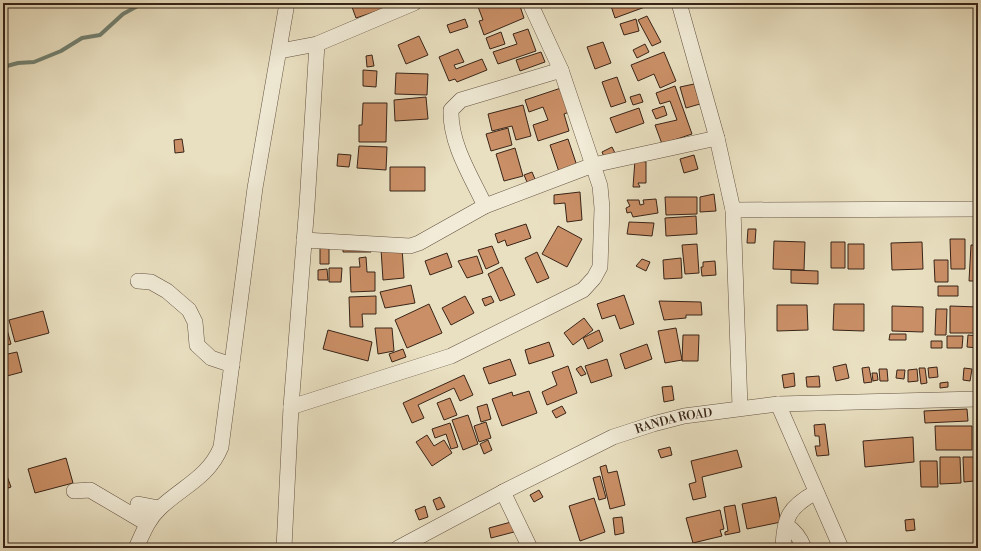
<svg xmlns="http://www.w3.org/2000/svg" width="981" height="551" font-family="'Libre Bodoni',serif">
  <rect width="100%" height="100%" fill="#e9e0c1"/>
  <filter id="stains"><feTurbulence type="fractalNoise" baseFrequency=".005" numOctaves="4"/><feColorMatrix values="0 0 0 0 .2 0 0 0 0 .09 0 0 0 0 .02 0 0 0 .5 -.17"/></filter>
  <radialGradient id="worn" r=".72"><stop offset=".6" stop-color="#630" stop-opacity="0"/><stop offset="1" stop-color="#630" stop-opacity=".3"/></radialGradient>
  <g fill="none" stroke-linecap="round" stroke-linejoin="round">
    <!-- stream -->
    <path stroke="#728071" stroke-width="4" d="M3,67L18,63L34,62L61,51L82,38L100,35L123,14L143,3"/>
  </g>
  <!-- building -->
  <path fill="#ca8f66" stroke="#382418" d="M366,3H388L389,7L356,18L352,7Z
    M519,3L524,18L484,35L479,21L483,20L477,4Z
    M610,3H644L645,7L615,18Z
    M647,16L661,42L652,46L638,20Z
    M465,19L468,27L450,33L447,25Z
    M636,19L639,31L624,35L620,24Z
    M528,29L536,51L498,64L493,52L517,44L513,34Z
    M501,32L505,44L490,49L486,38Z
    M419,36L428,55L406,64L398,45Z
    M603,42L611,63L595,69L587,47Z
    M645,44L649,52L637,58L633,50Z
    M458,49L464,62L454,65L456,69L482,59L487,70L457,82L455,79L449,81L439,57Z
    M541,52L545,62L520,71L516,60Z
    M664,52L676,81L660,88L654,74L638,81L631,65Z
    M372,55L374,66L367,67L366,56Z
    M363,70L377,71L376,87L363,86Z
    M396,73L428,74L427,95L395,94Z
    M617,77L626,102L611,107L602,82Z
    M694,84L700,104L686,108L680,87Z
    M675,86L692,134L662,144L655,125L677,120L670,101L660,104L656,93Z
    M564,87L572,111L564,114L569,131L538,141L533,125L548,120L543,107L529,112L525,100Z
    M640,94L643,102L633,105L630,97Z
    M426,97L428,119L395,121L394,100Z
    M363,103H387L386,142H359V125H362Z
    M523,105L531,136L516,140L512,126L492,131L488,114Z
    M664,106L667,115L656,119L652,110Z
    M639,108L644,123L616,133L610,118Z
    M508,128L512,145L491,151L486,134Z
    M182,139L184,152L175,153L174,140Z
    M568,139L577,166L559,172L550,145Z
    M359,146L387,147L386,170L357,168Z
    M612,147L616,155L605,159L602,152Z
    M515,148L523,176L504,181L496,154Z
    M338,154L351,155L349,167L337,166Z
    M694,155L698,169L684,173L680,159Z
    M635,160L646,162V183H638L640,187H633Z
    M390,167H425V191H390Z
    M532,172L535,179L527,182L524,175Z
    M580,192L582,220L567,222L565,203L554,204V195Z
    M714,194L716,211L700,212V197Z
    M665,197H697V214L666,215Z
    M656,199L658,213L633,217L631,212L627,213L626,208L630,206L627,200H639L640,205L644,204L643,200Z
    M696,216L697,234L666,236L665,218Z
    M629,222L654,223L652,236L627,234Z
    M526,224L531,238L507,246L505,240L498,243L495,234Z
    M558,226L582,239L567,267L542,254Z
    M748,229H756L755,243H747Z
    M950,239H965V269H951Z
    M774,241L805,242L804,270L773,269Z
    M831,242H845V268H831Z
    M922,242L923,269L892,270L891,243Z
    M343,244H371V252H343Z
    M697,244L699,273L685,274L682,245Z
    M848,244H864V269H848Z
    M971,245H978V281H969Z
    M320,246H329V264H320Z
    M492,246L499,263L486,269L478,250Z
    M402,247L404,278L383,280L381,249Z
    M537,252L549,278L537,283L525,258Z
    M447,253L452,267L430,275L425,261Z
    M477,256L483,273L467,278L458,261Z
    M366,257L367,272H375V291L351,292L350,267H360L359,258Z
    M681,258L682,278L664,279L663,260Z
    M642,259L650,262L646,271L636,266Z
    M934,260H948V282H935Z
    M715,261L716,275L702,276L701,267H703V262Z
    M502,267L515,295L500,301L488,274Z
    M329,268H342L341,282H329Z
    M327,269L328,280H318V270Z
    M791,270L818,271V284L791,283Z
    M411,285L415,303L385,308L380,292Z
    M938,286H958V296H938Z
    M624,295L634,324L620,329L615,315L602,319L597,304Z
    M376,296V314H362L363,327H350L349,297Z
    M465,296L474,313L451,325L442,308Z
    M491,296L494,302L485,306L482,299Z
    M659,301L701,302L702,315H686V318L664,320Z
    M429,304L442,333L407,348L395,320Z
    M834,304H864V331L833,330Z
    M777,305H807L808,330L777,331Z
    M892,306L923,307V332L892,331Z
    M950,306L978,307V333H950Z
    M936,309H947L946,335H935Z
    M43,311L49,333L15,342L9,320Z
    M584,318L593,330L573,345L564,333Z
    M3,322H5L11,344L3,346Z
    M375,328H392L394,351L378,354Z
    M676,328L682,360L665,363L658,331Z
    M328,330L372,342L368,361L323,349Z
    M599,330L603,341L588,349L583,338Z
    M890,334H906V340H889Z
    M683,335H699L698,361H682Z
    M968,335L978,336V348L967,347Z
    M947,336H963L962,348H947Z
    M931,341H942V348H931Z
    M549,342L554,356L529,364L525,350Z
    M647,344L652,359L625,369L620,354Z
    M403,349L406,357L392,362L389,354Z
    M17,352L22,372L7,376L3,355Z
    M510,359L516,375L489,384L483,368Z
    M607,359L612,376L591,383L585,366Z
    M846,364L849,378L836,381L833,367Z
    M568,366L577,393L547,405L542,392L557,385L552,372Z
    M581,366L586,374L581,376L576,369Z
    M869,367L872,382L864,383L862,368Z
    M937,367L938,377L929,378L928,368Z
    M919,368H925L927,383L921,384Z
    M964,368L972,369L970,381L963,380Z
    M879,369H887L888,381H880Z
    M917,369L918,381L908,382V370Z
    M897,370H905L904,379L896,378Z
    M794,373L795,386L784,388L782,375Z
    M872,373H877L878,380L873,381Z
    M464,375L473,395L460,401L454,388L418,405L424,418L412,423L403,403Z
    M819,376L820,387H807L806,377Z
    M948,382V387L940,388V383Z
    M672,386L674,400L664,402L662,387Z
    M529,391L537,413L502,426L492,399L512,392L513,396Z
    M450,398L457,415L444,420L437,403Z
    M487,404L491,419L481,422L477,407Z
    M562,406L566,413L556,418L552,411Z
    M967,409L968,421L925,423L924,411Z
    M976,410H978V424H976Z
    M468,415L478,444L463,450L452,420Z
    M486,422L491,438L479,442L474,426Z
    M450,423L458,447L451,449L446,434L435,438L432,429Z
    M825,424L829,455L817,456L815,446H820L819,436H815L814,425Z
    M935,426H972V450H936Z
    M427,435L434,446L444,440L452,453L432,466L416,442Z
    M913,437L914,462L865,467L863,441Z
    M488,440L492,450L484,454L480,444Z
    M670,447L672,455L661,458L658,450Z
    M737,450L742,467L702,477L706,497L693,500L689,484L696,482L691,461Z
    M940,457H960L961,483L940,484Z
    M963,457H974V481L964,482Z
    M66,458L73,483L35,493L28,469Z
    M920,461H937L938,487H921Z
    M3,465L11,487L3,490Z
    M606,465L608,473L617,471L625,505L610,509L600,467Z
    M600,476L606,498L599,500L593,478Z
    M539,490L543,497L534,502L530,495Z
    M440,497L445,507L437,510L433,500Z
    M776,497L781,522L747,529L742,504Z
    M594,498L605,532L580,541L569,506Z
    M735,505L740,532L725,535V532L728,531L724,507Z
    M425,506L428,517L419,520L415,510Z
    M720,510L724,529L720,530L722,536L693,543L686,518Z
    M622,517L624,533L615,535L613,518Z
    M914,519L915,530L906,531L905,520Z
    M511,522L514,532L491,538L489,528Z"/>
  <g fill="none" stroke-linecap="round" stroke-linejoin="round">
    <defs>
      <g id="street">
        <path d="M679,3L717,138L733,210L740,407"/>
        <path d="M280,51L317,44L414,3"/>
        <path d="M485,206C471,176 450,144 451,110L461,100L561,70"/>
        <path d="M733,210L978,209"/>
        <path d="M304,240L410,246L419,243L485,206L593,165L717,138"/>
        <path d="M138,281L151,282L167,291L189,310L195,322L197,345L211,358L232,365"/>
        <path d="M778,404L841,548"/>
        <path d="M291,407L451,356L583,290L594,278L600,267L602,208L600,186L561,70L530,3"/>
        <path d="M74,491L90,490L141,520L138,504L159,508"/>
        <path d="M503,492L530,548"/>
        <path d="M786,525C795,531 800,537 804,548"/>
        <path d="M136,548C143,533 148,519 160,508C182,487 209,477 221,447L255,188L287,3"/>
        <path d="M284,548L291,407L307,205L317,44"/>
        <path id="s1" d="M398,548L503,492L613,437L653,424L684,416L778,404L978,399"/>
        <path d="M783,548C784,517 789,507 816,492"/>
      </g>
    </defs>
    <!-- street casing -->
    <use href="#street" stroke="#645342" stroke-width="16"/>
    <!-- street -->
    <use href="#street" stroke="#f1ebd7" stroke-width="15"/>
  </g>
  <g text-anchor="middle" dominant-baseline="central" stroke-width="4" stroke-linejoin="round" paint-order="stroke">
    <!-- street labels -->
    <g font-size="12" fill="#382418" stroke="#f1ebd7">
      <text stroke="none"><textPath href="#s1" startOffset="305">RANDA ROAD</textPath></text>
    </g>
  </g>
  <!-- margin -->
  <rect width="981" height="551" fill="none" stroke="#e9e0c1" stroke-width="16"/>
  <rect x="4" y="4" width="973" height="543" fill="none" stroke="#382418" stroke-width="2"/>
  <rect x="8" y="8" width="965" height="535" fill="none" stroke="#382418"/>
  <rect width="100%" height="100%" filter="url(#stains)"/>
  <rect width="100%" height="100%" fill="url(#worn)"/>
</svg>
